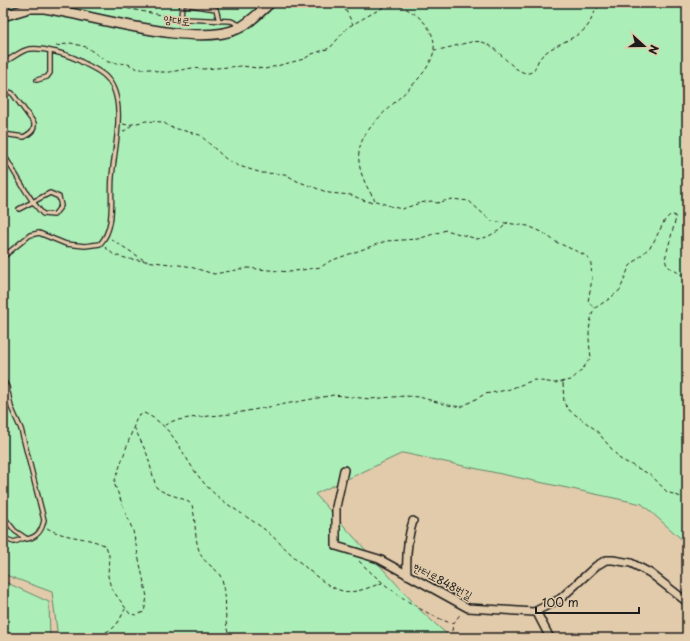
<svg xmlns="http://www.w3.org/2000/svg" width="690" height="641" font-family="'Playpen Sans','Poor Story',sans-serif">
  <rect width="100%" height="100%" fill="#e2cbab"/>
  <filter id="ink" filterUnits="userSpaceOnUse"><feTurbulence type="fractalNoise" baseFrequency=".025" numOctaves="2"/><feDisplacementMap in="SourceGraphic" scale="8" xChannelSelector="R" yChannelSelector="G"/><feConvolveMatrix kernelMatrix="1 2 1 2 8 2 1 2 1" color-interpolation-filters="sRGB"/></filter>
  <g filter="url(#ink)">
    <!-- green -->
    <path fill="#aceeb7" stroke="#64856a" d="M3,3H687V544L642,504L403,453L315,494L421,611L451,638H58L52,592L3,574Z
      M3,581L49,602L50,638H3Z"/>
    <g fill="none" stroke-linecap="round" stroke-linejoin="round">
      <defs>
        <path id="service" d="M182,4L216,9L219,21
          M181,19L182,3
          M183,19L231,21L240,25
          M3,62C13,59 20,50 30,49C42,47 70,55 80,61C88,66 100,70 106,77C128,99 114,149 112,177C110,199 116,227 100,244L85,246L66,244L39,233L30,235L3,257
          M37,80L47,77L50,73V52
          M3,95L8,92L12,93L34,123C35,131 30,133 24,137L3,134
          M3,153L5,157C16,174 29,200 43,214L54,215L61,206L59,197L50,193L19,209
          M3,380L7,387L11,407L21,429L44,520C42,530 38,537 27,539L15,531L3,516
          M3,538L14,542L25,538"/>
        <path id="minor" d="M344,470L336,507V546L379,559L468,608L534,612L560,599L596,566L606,560H613L631,563L650,573L687,602
          M407,575C406,556 407,539 413,521
          M536,611L550,638"/>
        <path id="tertiary" d="M3,16L29,8H44C91,15 195,48 237,29C249,24 260,12 270,3"/>
      </defs>
      <!-- service casing -->
      <use href="#service" stroke="#1c1c1c" stroke-width="6"/>
      <!-- minor casing -->
      <use href="#minor" stroke="#1c1c1c" stroke-width="10"/>
      <!-- tertiary casing -->
      <use href="#tertiary" stroke="#1c1c1c" stroke-width="12"/>
      <!-- path -->
      <path stroke="#1c1c1c" stroke-width="1" stroke-dasharray="4 3" stroke-linecap="butt" d="M100,3L176,18
        M345,3V9L353,24
        M3,5L8,3
        M56,46L71,43L86,47L108,62L128,64L138,69H151L159,72H170L192,68L203,69L242,66L265,69L304,59L312,54L330,48L348,27L389,4C399,3 413,12 421,19C471,69 363,107 359,152C357,169 366,187 375,200
        M434,50C448,50 470,39 482,42C498,46 512,72 527,73C535,74 536,63 540,58C552,44 573,41 586,28C592,22 593,10 601,5C603,4 607,4 610,3
        M123,124L128,125L146,121L163,122L170,127L200,135L226,159L239,166L262,173L285,174L297,181L329,193L351,195L368,202L376,201L393,207L402,209L420,203L431,201L437,203L452,199L469,201L491,221L528,226L542,232L556,242L587,256L591,264L592,279L588,302L595,308L609,299L620,290L629,267L652,245L665,220L670,215H674L676,218L665,259L667,266L687,278
        M123,132L132,125
        M111,239L147,262
        M105,247L114,255L129,259L187,266L214,274L248,268L289,272L321,267L330,261L386,241L418,239L446,230L477,239L487,237L500,230L508,222
        M563,383L564,403L569,410L596,430L620,459L651,475L667,492L687,499
        M165,425L173,421L189,418L231,414L334,395L370,399L405,396L419,397L448,405L461,407L485,394L507,390L534,380L555,383L571,380L582,370L591,357C588,337 588,327 594,308
        M134,427L147,454L156,487C167,497 182,495 192,505C197,522 193,541 202,557C208,566 219,569 222,580C229,599 222,620 230,638
        M47,528C65,539 87,536 106,546L109,555L108,576L111,588L130,614L136,615L144,612L147,597L133,531L114,483L137,417L144,413C176,427 182,458 204,483C221,503 244,514 264,529C283,544 320,587 343,591C355,594 370,587 382,583
        M359,561C386,588 417,611 453,624
        M93,638C100,633 109,632 113,628C119,623 122,615 125,609
        M451,638L453,624L461,613"/>
      <!-- service -->
      <use href="#service" stroke="#e2cbab" stroke-width="3.5"/>
      <!-- minor -->
      <use href="#minor" stroke="#e2cbab" stroke-width="7"/>
      <!-- tertiary -->
      <use href="#tertiary" stroke="#e2cbab" stroke-width="9"/>
    </g>
  </g>
  <g text-anchor="middle" dominant-baseline="central" stroke-width="3" stroke-linejoin="round" paint-order="stroke">
    <!-- street labels -->
    <g font-size="11" fill="#1c1c1c" stroke="#e2cbab">
      <text transform="translate(177 20) rotate(6)">양대로</text>
      <text transform="translate(443 581) rotate(28)">한터로848번길</text>
    </g>
  </g>
  <!-- margin -->
  <rect width="690" height="641" fill="none" stroke="#e2cbab" stroke-width="16"/>
  <rect x="8" y="8" width="674" height="625" fill="none" stroke="#1c1c1c" stroke-width="1.5" filter="url(#ink)"/>
  <!-- north arrow -->
  <g transform="translate(644 46) rotate(111)" stroke="#e2cbab" stroke-width="3" paint-order="stroke">
  <path d="M0-3L7 15L0 10L-7 15Z" fill="#1c1c1c"/>
  <text y="-6" font-size="11" font-weight="bold" text-anchor="middle" fill="#1c1c1c">N</text>
  </g>
  <!-- scale -->
  <path d="M536 607v6h103v-6" fill="none" stroke="#1c1c1c" stroke-width="2"/>
  <text x="542" y="607" font-size="12" fill="#1c1c1c" stroke="#e2cbab" stroke-width="3" paint-order="stroke">100 m</text>
</svg>
